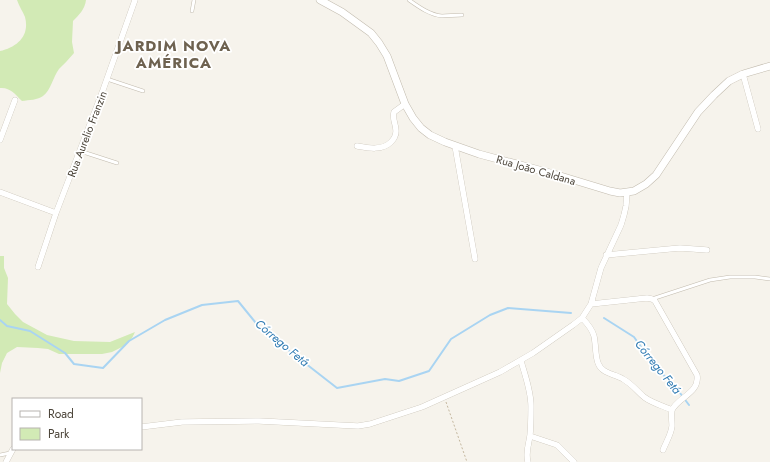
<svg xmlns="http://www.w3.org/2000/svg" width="770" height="462" font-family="Jost,sans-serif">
  <rect width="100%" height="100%" fill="#f6f3ec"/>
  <!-- green -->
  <path fill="#d2eab5" d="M17,0H86C85,9 79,15 73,21L72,42L74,53C69,59 64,64 59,69C53,77 51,90 43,96C38,100 29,100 22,101C15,94 10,87 0,88V51C17,47 30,36 25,17C23,12 19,6 17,0Z
    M0,256H4V268L8,278L7,304L15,314L23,322L47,335L74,341L110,342L135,332L132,338L124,346L112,352L102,354H59L48,349L38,348L17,347L7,353L2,363L0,373Z"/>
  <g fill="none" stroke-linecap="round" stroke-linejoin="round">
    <!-- stream -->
    <path stroke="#a9d4f2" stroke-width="2" d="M604,318L634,337L656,368L674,385L689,405
      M0,320L7,326L30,331L65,353L74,364L103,368L129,341L165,320L202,305L238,301L260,328L337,388L385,379L399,381L429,371L451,339L490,315L508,308L571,313"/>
    <defs>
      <path id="service" d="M409,0C419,7 430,15 442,16C448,16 455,15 462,15
        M192,11L194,0
        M107,79L143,91
        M80,151L117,163
        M652,299L710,280L730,277H755L770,279
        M0,455L10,453"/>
      <path id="minor" d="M743,74L758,129
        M0,140L15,100
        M357,146C368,148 382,151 391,142C394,139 396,135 396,131C396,124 392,119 394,112L405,104
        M455,146L475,259
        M0,192L56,213
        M606,255L680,248L707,250
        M38,267L56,213L103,90L135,0
        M591,304L647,298L652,299L655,301L697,375C700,393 678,397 672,410C671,415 672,421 672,426C671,435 666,442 663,450
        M582,318C587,323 592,329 594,336C596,345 595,355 598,363C602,374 615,374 623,379C632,384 637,391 644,397C652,403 663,406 672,410
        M521,361C525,375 531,391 531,406C531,416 531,425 530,435C529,445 525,452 528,462
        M141,427L182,422L259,421L358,426L370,424L422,407L500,372L533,353L573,325L582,318L591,304L601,268L621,225L624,215L626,206L627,192
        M530,436L557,445L574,462
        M6,462L13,449"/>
      <path id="tertiary" d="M320,0L342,12L371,33L379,43L387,56L405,104L413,118L421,128L430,135L445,142L479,154L554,174L610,191L620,193L634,191L646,184L656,175L698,112L714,95L729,81L743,74L770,66"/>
    </defs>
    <!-- service casing -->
    <use href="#service" stroke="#c2bbae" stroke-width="4"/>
    <!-- minor casing -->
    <use href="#minor" stroke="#c2bbae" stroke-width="6"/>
    <!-- tertiary casing -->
    <use href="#tertiary" stroke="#c2bbae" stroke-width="8"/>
    <!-- path -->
    <path stroke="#c4b79f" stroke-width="1" stroke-dasharray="2 2" stroke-linecap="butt" d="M446,402L467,462"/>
    <!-- service -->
    <use href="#service" stroke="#fff" stroke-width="3"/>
    <!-- minor -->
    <use href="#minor" stroke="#fff" stroke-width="5.5"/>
    <!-- tertiary -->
    <use href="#tertiary" stroke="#fff" stroke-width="7"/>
  </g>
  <g text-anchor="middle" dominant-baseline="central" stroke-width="3.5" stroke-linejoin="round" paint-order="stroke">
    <!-- street labels -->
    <g font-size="11" fill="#4b4439" stroke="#fff">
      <text transform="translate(87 134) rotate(-69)">Rua Aurelio Franzin</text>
      <text transform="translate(536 170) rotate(16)">Rua João Caldana</text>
    </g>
    <!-- water labels -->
    <g font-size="12" font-style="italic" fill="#2e7ab2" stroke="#fff">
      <text transform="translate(282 343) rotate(40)">Córrego Fetá</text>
      <text transform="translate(658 367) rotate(51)">Córrego Fetá</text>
    </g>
    <!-- district labels -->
    <g font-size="15" font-weight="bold" letter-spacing="1" fill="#6e6250" stroke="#fff">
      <text x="174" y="46">JARDIM NOVA<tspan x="174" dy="17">AMÉRICA</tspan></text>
    </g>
  </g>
  <!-- legend -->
  <rect x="12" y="398" width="130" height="52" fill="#ffffff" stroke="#b7b4b0"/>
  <rect x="20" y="411" width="20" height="6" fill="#ffffff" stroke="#b7b4b0"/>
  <text x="48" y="418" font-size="12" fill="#4b4439">Road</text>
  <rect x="20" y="428" width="20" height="12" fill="#d2eab5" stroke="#b7b4b0"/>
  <text x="48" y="438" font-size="12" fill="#4b4439">Park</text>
</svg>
